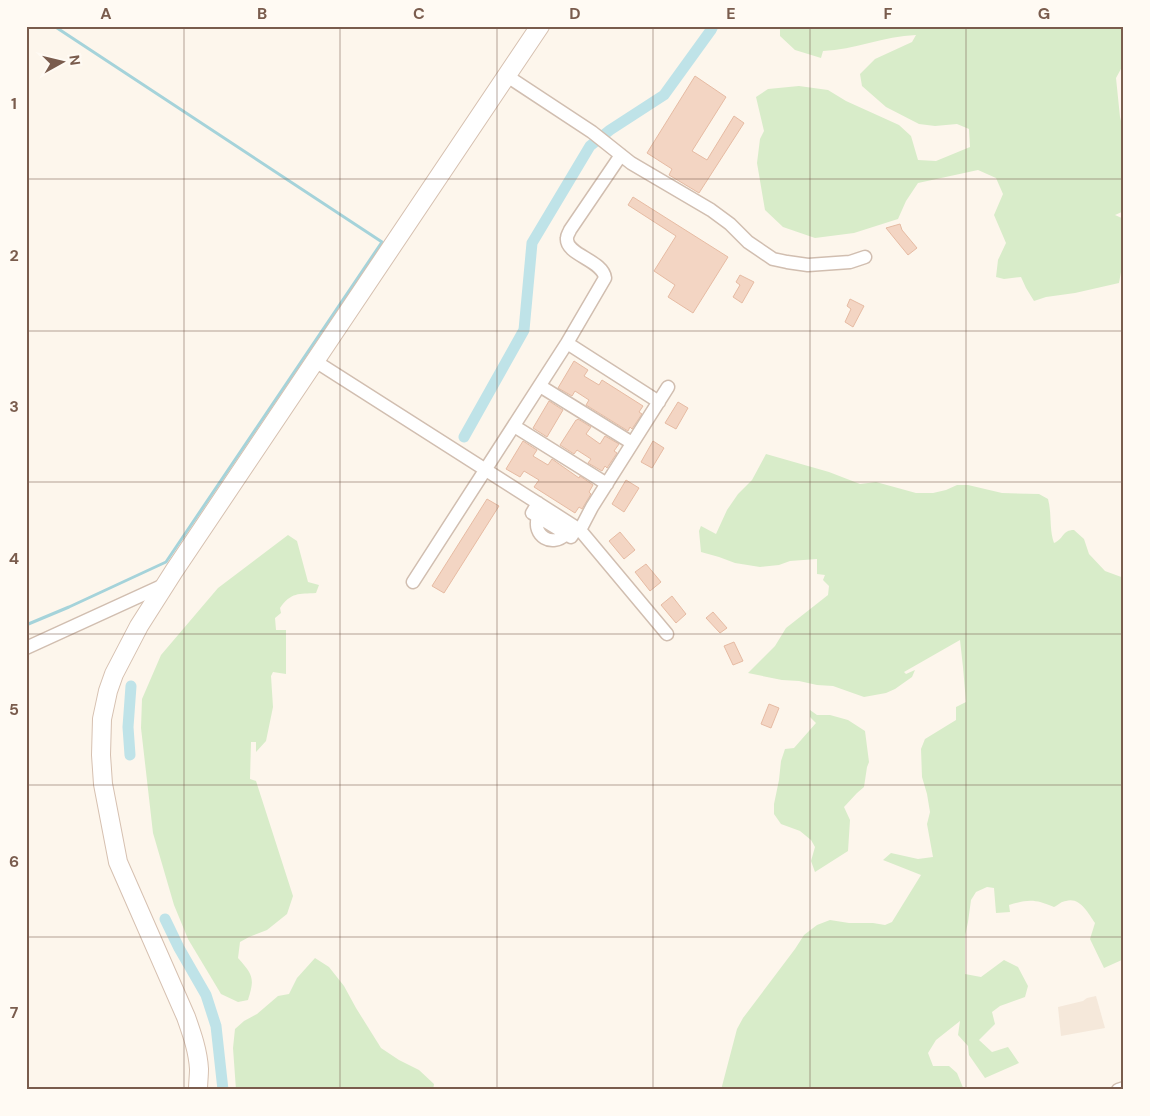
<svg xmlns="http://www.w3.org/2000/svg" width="1150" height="1116" font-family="'DM Sans',sans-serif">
  <rect width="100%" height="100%" fill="#fdf6ec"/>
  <!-- residential -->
  <path fill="#f5e8da" d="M1096,996L1105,1028L1061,1036L1058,1007L1083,1001L1087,998Z"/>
  <!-- green -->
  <path fill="#d8ecc9" d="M780,26H1124V67H1122L1116,78L1120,117L1124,133V211L1115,215L1124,219V268L1121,272L1119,283L1075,293L1046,297L1034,301L1026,288L1021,277L1004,279L996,277L998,260L1006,243L994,215L1003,194L996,178L978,170L918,183L906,201L898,219L854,233L815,238L783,227L765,210L757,163L760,139L764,131L756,97L768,89L799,86L828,90L846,101L899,125L911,136L918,160L936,161L970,147L969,129L957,124L935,126L919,124L886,107L862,86L860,74L875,59L912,42L916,35C884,36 854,50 823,51L821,58L795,50L780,36Z
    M766,454L829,472L860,484L876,482L916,493H933L946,490L957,485H968L1002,493L1039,494L1048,499C1052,514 1049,529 1054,543C1064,539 1062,530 1074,530L1084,539L1089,554L1105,571L1124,578V959L1104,968L1090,939L1095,923C1088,913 1080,897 1066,901C1062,901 1058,905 1054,907C1035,899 1029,899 1009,905L1010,912L996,913L994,888L987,887L976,892L971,900L968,922L965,936V974L981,977L1004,960L1018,967L1028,986L1025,997L1000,1006L992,1012L995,1024L979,1040L992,1052L1008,1047L1019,1063L985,1078L969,1055L968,1046L958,1035L960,1021L936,1040L928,1053L933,1066H949L957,1073L964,1090H721L737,1029L743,1018L795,949L804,935L817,925L830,920L849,923H873L885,925L892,922L921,875L883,860L891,853L918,859L933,857L927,824L930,812L927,794L922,777L921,749L925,739L956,720V707L966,702L963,667L960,640L904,672L906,674L915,670L912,677L895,689L886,693L864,697L833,686L817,685L799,681L782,680L748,673L775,646L786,628L828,595L829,586L823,580L825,575L817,574V559L790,561L779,565L760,567L735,563L719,557L701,552L699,531L701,526L716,534L727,510L738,494L752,480Z
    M288,535L297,541L308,582L319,585L316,593C299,594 291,592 280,608L281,613L275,618L276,630H286V674L273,672L271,676L273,707L266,741L256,752V742H251L250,779L256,781L293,896L287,914L267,930L249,937L240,942L238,958C253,975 255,978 248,1000L238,1002L221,994L188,939L174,905L153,833L141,728L142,699L161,655L218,588Z
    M810,710L817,715H830L848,720L865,731L869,762L867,767L864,787L857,793L844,807L850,820L848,851L815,872L811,861L815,847L811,840L800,831L781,824L774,814V804L779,780L781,761L785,749L794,748L816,723L810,717Z
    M315,958L329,967L344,986L356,1008L381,1048L399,1060L419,1070L434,1084L433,1090H236L233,1048L235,1029L244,1021L257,1014L278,996L289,994L297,978Z"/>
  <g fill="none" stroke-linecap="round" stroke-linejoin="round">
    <!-- stream -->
    <path stroke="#a5d3da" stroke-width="3" d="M26,625L69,607L166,562L382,242L54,26"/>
    <!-- canal -->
    <path stroke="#bfe3e8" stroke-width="11" d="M464,437L524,330L532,243L590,146L610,130L664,95L711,30L713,26
      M130,755L128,727L131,686
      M165,919L179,948L206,995L216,1026L223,1090"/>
  </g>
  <!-- building -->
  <path fill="#f3d5c3" stroke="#e6bba3" d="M695,76L726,97L692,151L707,160L734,116L744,123L699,193L669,175L672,169L647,153Z
    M633,197L728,257L693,313L668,297L675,285L654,271L676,236L628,205Z
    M900,224L902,230L917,248L908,255L886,228Z
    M740,275L754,282L742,303L733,297L740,285L736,282Z
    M850,299L864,306L853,327L845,322L851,309L847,306Z
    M574,361L588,370L584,376L599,385L602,380L643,406L639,412L642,414L632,429L630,427L628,431L586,405L589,400L575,391L572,396L558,388Z
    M549,401L563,410L547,437L533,428Z
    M678,402L688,408L676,429L665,423Z
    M578,419L591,427L586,434L600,444L605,436L619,444L614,451L617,453L607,468L605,466L602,471L588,463L591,459L577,450L574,454L560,445L576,420H577Z
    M523,441L537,450L533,456L548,465L552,459L579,478L580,476L593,485L589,492L591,494L582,509L579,507L575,513L534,487L539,480L524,471L520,477L506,469Z
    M653,441L664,448L652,468L641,462Z
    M626,480L639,488L624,512L612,504Z
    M487,499L499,506L444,593L432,586Z
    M620,532L635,550L624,559L609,541Z
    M646,564L661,582L650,591L635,572Z
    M672,596L686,614L676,623L661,605Z
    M713,612L727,628L720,633L706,618Z
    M734,642L743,661L733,665L724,646Z
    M769,704L779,708L771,728L761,724Z"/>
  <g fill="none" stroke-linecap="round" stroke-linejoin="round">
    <defs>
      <path id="street" d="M507,76L592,132L631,163L711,210L730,224L748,242L773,259L787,262L808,265L850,262L865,257
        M567,343L659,402
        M315,361L580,530L667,634
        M540,386L632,443
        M514,426L607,484
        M538,503L532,513L571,537L577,528
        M538,517C532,536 552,548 566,534
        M580,530L592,507L668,387
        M413,582L567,343L605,278C603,260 565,255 567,238C567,235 569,233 570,230L621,155
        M26,648L166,584
        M1118,1090L1124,1088"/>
      <path id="secondary" d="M198,1090C198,1083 199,1076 199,1069C198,1051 192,1034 186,1017L118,862L103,784L101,755L102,719L108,691L114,674L139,626L174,571L540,26"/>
    </defs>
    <!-- street casing -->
    <use href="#street" stroke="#d1beb0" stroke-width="15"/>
    <!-- secondary casing -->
    <use href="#secondary" stroke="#d6c0b0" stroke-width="20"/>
    <!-- street -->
    <use href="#street" stroke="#fff" stroke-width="12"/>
    <!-- secondary -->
    <use href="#secondary" stroke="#fff" stroke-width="18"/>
  </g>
  <!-- grid -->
  <path fill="none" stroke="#7a5c4d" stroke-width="1" stroke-opacity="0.55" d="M184,26V1090M340,26V1090M497,26V1090M653,26V1090M810,26V1090M966,26V1090M26,179H1124M26,331H1124M26,482H1124M26,634H1124M26,785H1124M26,937H1124"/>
  <!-- border -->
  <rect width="1150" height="1116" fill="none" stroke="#fffaf3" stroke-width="55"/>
  <!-- north arrow -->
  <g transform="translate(62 62) rotate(82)" stroke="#fffaf3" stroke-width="4" paint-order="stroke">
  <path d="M0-4L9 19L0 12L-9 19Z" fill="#7a5c4d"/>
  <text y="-8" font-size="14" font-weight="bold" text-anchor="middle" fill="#7a5c4d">N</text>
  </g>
  <rect x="28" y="28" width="1094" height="1060" fill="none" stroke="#7a5c4d" stroke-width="2"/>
  <g font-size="16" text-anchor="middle" font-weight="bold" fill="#7a5c4d">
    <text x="106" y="19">A</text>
    <text x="262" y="19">B</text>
    <text x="419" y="19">C</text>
    <text x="575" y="19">D</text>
    <text x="731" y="19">E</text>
    <text x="888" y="19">F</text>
    <text x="1044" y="19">G</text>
    <text x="14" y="109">1</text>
    <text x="14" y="261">2</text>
    <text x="14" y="412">3</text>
    <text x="14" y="564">4</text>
    <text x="14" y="715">5</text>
    <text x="14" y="867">6</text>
    <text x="14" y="1018">7</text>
  </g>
</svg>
